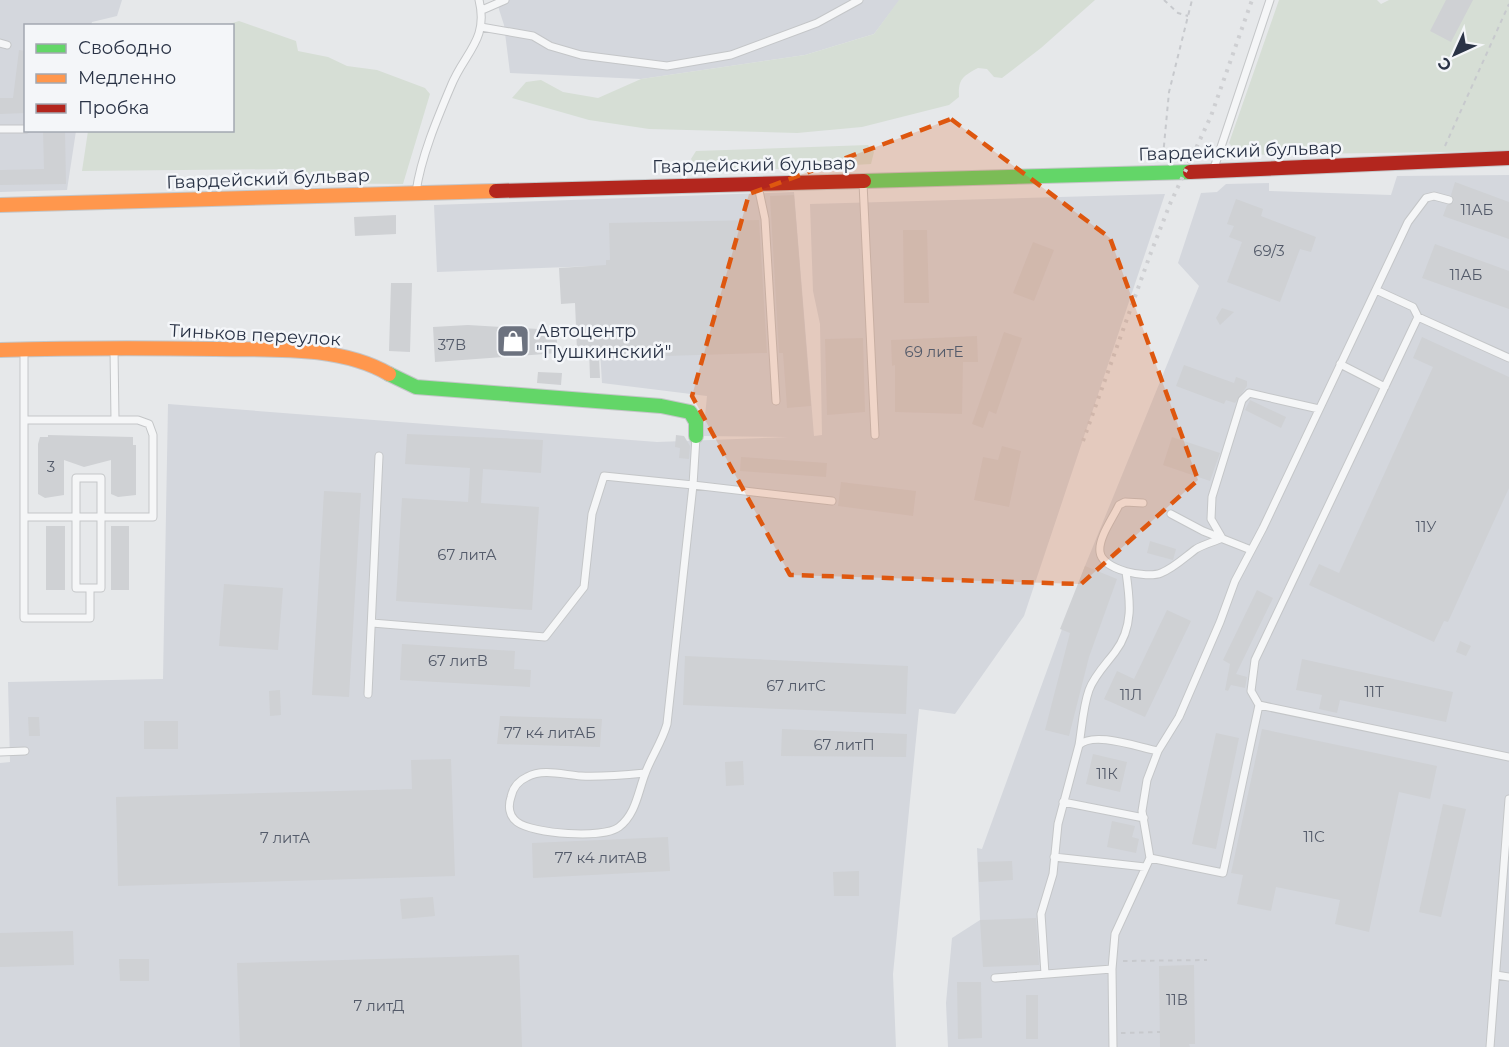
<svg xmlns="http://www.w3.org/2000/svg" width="1509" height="1047" font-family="Montserrat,sans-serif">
  <rect width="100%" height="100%" fill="#e6e8ea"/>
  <!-- built -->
  <path fill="#d4d7dd" d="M0,0H122L117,16L92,22L91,25L26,26V130L76,131L67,190L0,192Z
    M496,0H899V1L874,34L805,55L641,79L510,73L504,25Z
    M1509,175V1047H948L946,1003L952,938L980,920L977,848L982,849L1085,566L1199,286L1178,263L1201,193L1217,192L1226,184L1269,183V191L1391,195L1397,176Z
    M794,192L814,436L822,435L820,324L813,291L810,204L1165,194L1024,616L955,714L919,709L893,974L896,1047H0V763L10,762L8,682L163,679L168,404L657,442L789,437L703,436L707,396L602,383L595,266L437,272L434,205Z"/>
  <!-- green -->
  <path fill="#d6ded5" d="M899,0H1095L1041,48L1002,78L994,77L987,69L978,68C963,76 958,79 959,97L949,105L862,127L797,133L649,129L589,120L512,98L526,82L541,80L563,92L598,98L641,79L805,55L874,34Z
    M1279,0H1377L1381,4L1389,0H1509V151L1240,155L1229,143Z
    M239,21L296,41L298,51L328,57L347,66L377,70L425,88L430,94L403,184L295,183L294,169L82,171L88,131L232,130V26L226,25Z
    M868,145L874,152L871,164L785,169H698L691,159L696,151Z"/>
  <!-- building -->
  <path fill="#cfd1d4" d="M1446,0H1473L1451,42L1430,31Z
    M19,50L26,51V113L0,114V98H13Z
    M43,130H65L66,184L0,185V170L44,169Z
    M1455,182L1509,202V239L1443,216L1447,205L1454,202L1451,195Z
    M794,195L811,406L787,408L783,353H779L770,196Z
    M1236,199L1263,209L1261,216L1316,237L1311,252L1300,249L1280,302L1227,282L1242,242L1229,237L1234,226L1227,224Z
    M396,215V234L355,236L354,217Z
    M759,220L767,353L599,358L600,378H590L589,349L577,350L575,303L561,304L559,268L606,265V260H610L609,223Z
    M903,230H927L929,303H904Z
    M1033,242L1054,250L1034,301L1013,293Z
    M1435,244L1509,271V309L1422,278Z
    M391,283H412L410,352L389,351Z
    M1222,308L1234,312L1220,325L1216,318Z
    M468,325L556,330L558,353L435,362L433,327Z
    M1004,332L1022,338L996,414L989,411L983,428L972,424Z
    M977,336L978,362H963L962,414L895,412V365L892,366L891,340Z
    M1422,337L1509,377V488L1448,622L1444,621L1434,642L1309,585L1319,564L1339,573L1433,367L1413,358Z
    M863,338L865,412L827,415L825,339Z
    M1184,365L1234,383L1236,377L1247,381V386L1235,403L1226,400L1224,404L1176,386Z
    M538,372L562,373L561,385L537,383Z
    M1250,400L1286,417L1281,428L1245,410Z
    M407,434L543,440L541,473L483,469L481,503L539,507L532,610L396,601L402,498L468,502L470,468L405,464Z
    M48,435L133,437V445H136V495L118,497L111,494V460L84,467L64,460V495L45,498L38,494V444L40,437H48Z
    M676,435L684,436L690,446L689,459L679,458L680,448L675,447Z
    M1172,437L1220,453L1210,481L1163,465Z
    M1002,446L1021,451L1009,507L974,500L983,457L998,460Z
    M741,457L827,463L826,477L740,471Z
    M841,482L916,491L913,516L838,506Z
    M324,491L361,493L349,697L312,695Z
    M46,526H65V590H46Z
    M111,526H129V590H111Z
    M1150,541L1176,549L1173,560L1147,553Z
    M1085,566L1117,579L1089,657L1069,736L1045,730L1070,633L1060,629Z
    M224,584L283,588L278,650L219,646Z
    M1257,590L1273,598L1236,674L1247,677L1245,688L1231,685L1228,691L1225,690L1230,664L1223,660Z
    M1167,610L1191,621L1145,717L1104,699L1117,671L1134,679Z
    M1460,641L1471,646L1466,656L1456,652Z
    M402,644L515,651L514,669L531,670L530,687L400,680Z
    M685,656L908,666L906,714L683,705Z
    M1302,659L1453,692L1446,722L1340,700L1337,713L1319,709L1322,695L1296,690Z
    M280,690L281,715L270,716L269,691Z
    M500,716L602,719L600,747L497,744Z
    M28,717H39L40,736H29Z
    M144,721H178V749H144Z
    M782,729L907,734L906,757L781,756Z
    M1262,729L1437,766L1430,799L1399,792L1369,932L1335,924L1340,900L1276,887L1271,911L1237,904L1243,875L1231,873Z
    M1216,733L1239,738L1216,849L1192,844Z
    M1093,754L1127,762L1120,792L1086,784Z
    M451,759L455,876L118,886L116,797L412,789L411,760Z
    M743,761L744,785L726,786L725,762Z
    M1443,804L1466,809L1441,917L1419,912Z
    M1112,821L1135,826L1132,837L1139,839L1136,853L1107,847Z
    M668,837L670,871L533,878L532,843Z
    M1012,861L1013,880L979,882L978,862Z
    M859,871V896H834L833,872Z
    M433,897L435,916L402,919L400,899Z
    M1036,918L1039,965L983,967L980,920Z
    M73,931L74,965L0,967V933Z
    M519,955L522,1047H240L237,963Z
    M119,959H149V981H120Z
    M1194,965L1195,1044H1189L1190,1047H1160L1159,966Z
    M957,982H981L982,1038L958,1039Z
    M1026,995H1038V1039H1026Z"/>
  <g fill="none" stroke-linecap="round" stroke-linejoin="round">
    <defs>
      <path id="lane" d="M482,10L505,0
        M481,27L533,36L550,46L581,55L667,66L731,55L817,23L859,0
        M0,43L7,45
        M0,129H26
        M1214,168L1270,0
        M863,183L875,435
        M758,186L765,219L776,401
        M416,192C421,157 437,119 451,86C464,53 489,40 479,0
        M1449,200L1434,196L1426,198L1408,222L1263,528L1235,581L1220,622L1179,717L1158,751L1147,780L1142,811L1150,858L1223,873L1259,705L1509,757
        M1376,290L1413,307L1418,317L1509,358
        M24,350V618H90V588
        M114,350L115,420
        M1340,364L1385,387
        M24,420H138L149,424L153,435V517H24
        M76,478H101V588H76Z
        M1143,503L1125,502L1119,505C1113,518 1098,538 1100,552C1102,570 1147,579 1161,573C1174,568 1185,557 1196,549C1204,544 1214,542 1222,538L1211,519L1212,497L1242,400L1249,393L1319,409
        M1171,514L1203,531L1251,550
        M372,623L545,637L584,587L592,514L604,476L693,485L696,437
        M368,694L379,456
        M1259,705L1251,691L1255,660L1418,317
        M1079,745C1082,727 1083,707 1089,690C1094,676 1106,664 1115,652C1134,627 1130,600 1126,572
        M0,752L25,751
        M645,773C624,775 603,777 581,776C564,775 543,768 527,777C518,781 513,787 511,797C508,806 509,816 517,822C533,834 603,839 619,827C636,814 638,792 645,774C651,757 662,742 667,724L693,485L832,501
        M1063,802L1144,818
        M1054,857L1145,867
        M1045,974L1041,914L1053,874L1058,824L1079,745C1094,731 1137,747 1158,751
        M1496,975L1509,977
        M995,978L1112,969
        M1113,1047L1112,969L1115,934L1150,858
        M1490,1047L1509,799"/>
      <path id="fast" d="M864,181L1190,172
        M389,374L416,387L661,406L690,412L696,422V436"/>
      <path id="slow" d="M0,205L496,191
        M0,350C72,348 143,348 215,349C271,350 339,345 389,374"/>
      <path id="jam" d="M1190,172L1509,158
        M496,191L864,181"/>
    </defs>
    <!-- lane casing -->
    <use href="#lane" stroke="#c4c6c8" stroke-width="9"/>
    <!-- fast casing -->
    <use href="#fast" stroke="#c4c6c8" stroke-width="16"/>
    <!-- slow casing -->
    <use href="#slow" stroke="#c4c6c8" stroke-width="16"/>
    <!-- jam casing -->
    <use href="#jam" stroke="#c4c6c8" stroke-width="16"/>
    <!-- path -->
    <path stroke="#c7c9cd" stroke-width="2" stroke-dasharray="4.5 4.5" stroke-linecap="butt" d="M1164,0L1178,13L1188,16
      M1445,146L1509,4
      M1163,156L1169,92L1192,0
      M1123,961L1207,960
      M1121,1033L1160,1032"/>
    <!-- lane -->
    <use href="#lane" stroke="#f5f6f7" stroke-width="7"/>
    <!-- fast -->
    <use href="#fast" stroke="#63d668" stroke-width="14"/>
    <!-- slow -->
    <use href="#slow" stroke="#ff974d" stroke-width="14"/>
    <!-- jam -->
    <use href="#jam" stroke="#b3261e" stroke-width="14"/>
    <!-- rail -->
    <path stroke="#cecfd2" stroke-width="4" stroke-dasharray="3 6" stroke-linecap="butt" d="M1083,441L1150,255L1170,204L1211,116L1252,0"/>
  </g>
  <!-- marked area -->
  <path fill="#de570f" fill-opacity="0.2" stroke="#de570f" stroke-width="4.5" stroke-dasharray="12 8" stroke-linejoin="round" d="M951,119L1110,238L1198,480L1081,584L790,575L692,396L749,194Z"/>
  <!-- icons -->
  <defs>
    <symbol id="shop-square" viewBox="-11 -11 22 22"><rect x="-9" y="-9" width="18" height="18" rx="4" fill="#6c727f" stroke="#f4f6f9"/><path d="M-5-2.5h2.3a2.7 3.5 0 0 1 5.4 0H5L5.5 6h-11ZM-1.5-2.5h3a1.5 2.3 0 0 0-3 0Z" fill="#fff"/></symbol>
  </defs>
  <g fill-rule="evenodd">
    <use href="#shop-square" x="494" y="322" width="38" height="38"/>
  </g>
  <g text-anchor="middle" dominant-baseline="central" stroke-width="5" stroke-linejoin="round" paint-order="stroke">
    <!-- number labels -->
    <g font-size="15" fill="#545b6a">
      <text x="1477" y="209">11АБ</text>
      <text x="1269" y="250">69/3</text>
      <text x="1466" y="274">11АБ</text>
      <text x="452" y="344">37В</text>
      <text x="934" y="351">69 литЕ</text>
      <text x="51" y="466">3</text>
      <text x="1426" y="526">11У</text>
      <text x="467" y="554">67 литА</text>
      <text x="458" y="660">67 литВ</text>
      <text x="796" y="685">67 литС</text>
      <text x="1374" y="691">11Т</text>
      <text x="1131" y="694">11Л</text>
      <text x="550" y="732">77 к4 литАБ</text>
      <text x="844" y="744">67 литП</text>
      <text x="1107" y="773">11К</text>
      <text x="1314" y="836">11С</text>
      <text x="285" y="837">7 литА</text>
      <text x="601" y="857">77 к4 литАВ</text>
      <text x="1177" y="999">11В</text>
      <text x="379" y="1005">7 литД</text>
    </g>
    <!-- street labels -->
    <g font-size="18" fill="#2a3346" stroke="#f4f6f9">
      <text transform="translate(1240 151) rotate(-2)">Гвардейский бульвар</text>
      <text transform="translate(754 165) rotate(-1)">Гвардейский бульвар</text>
      <text transform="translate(268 179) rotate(-2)">Гвардейский бульвар</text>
      <text transform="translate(255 335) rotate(3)">Тиньков переулок</text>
    </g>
    <!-- poi labels -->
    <g font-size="18" fill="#2a3346" stroke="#f4f6f9" text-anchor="start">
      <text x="536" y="331">Автоцентр<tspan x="536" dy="21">"Пушкинский"</tspan></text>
    </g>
  </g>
  <!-- legend -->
  <rect x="24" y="24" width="210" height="108" fill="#f4f6f9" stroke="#a3a8b1" stroke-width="1.5"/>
  <rect x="36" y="44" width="30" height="9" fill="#63d668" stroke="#a3a8b1" stroke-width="1.5"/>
  <text x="78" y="54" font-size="18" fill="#2a3346">Свободно</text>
  <rect x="36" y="74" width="30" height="9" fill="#ff974d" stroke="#a3a8b1" stroke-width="1.5"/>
  <text x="78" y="84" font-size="18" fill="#2a3346">Медленно</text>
  <rect x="36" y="104" width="30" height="9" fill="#b3261e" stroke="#a3a8b1" stroke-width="1.5"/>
  <text x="78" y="114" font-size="18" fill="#2a3346">Пробка</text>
  <!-- north arrow -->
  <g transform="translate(1455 54) rotate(225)" stroke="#f4f6f9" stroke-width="4.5" paint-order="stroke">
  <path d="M0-4.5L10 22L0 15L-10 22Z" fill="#2a3346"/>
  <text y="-9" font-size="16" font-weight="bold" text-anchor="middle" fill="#2a3346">С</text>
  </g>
</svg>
